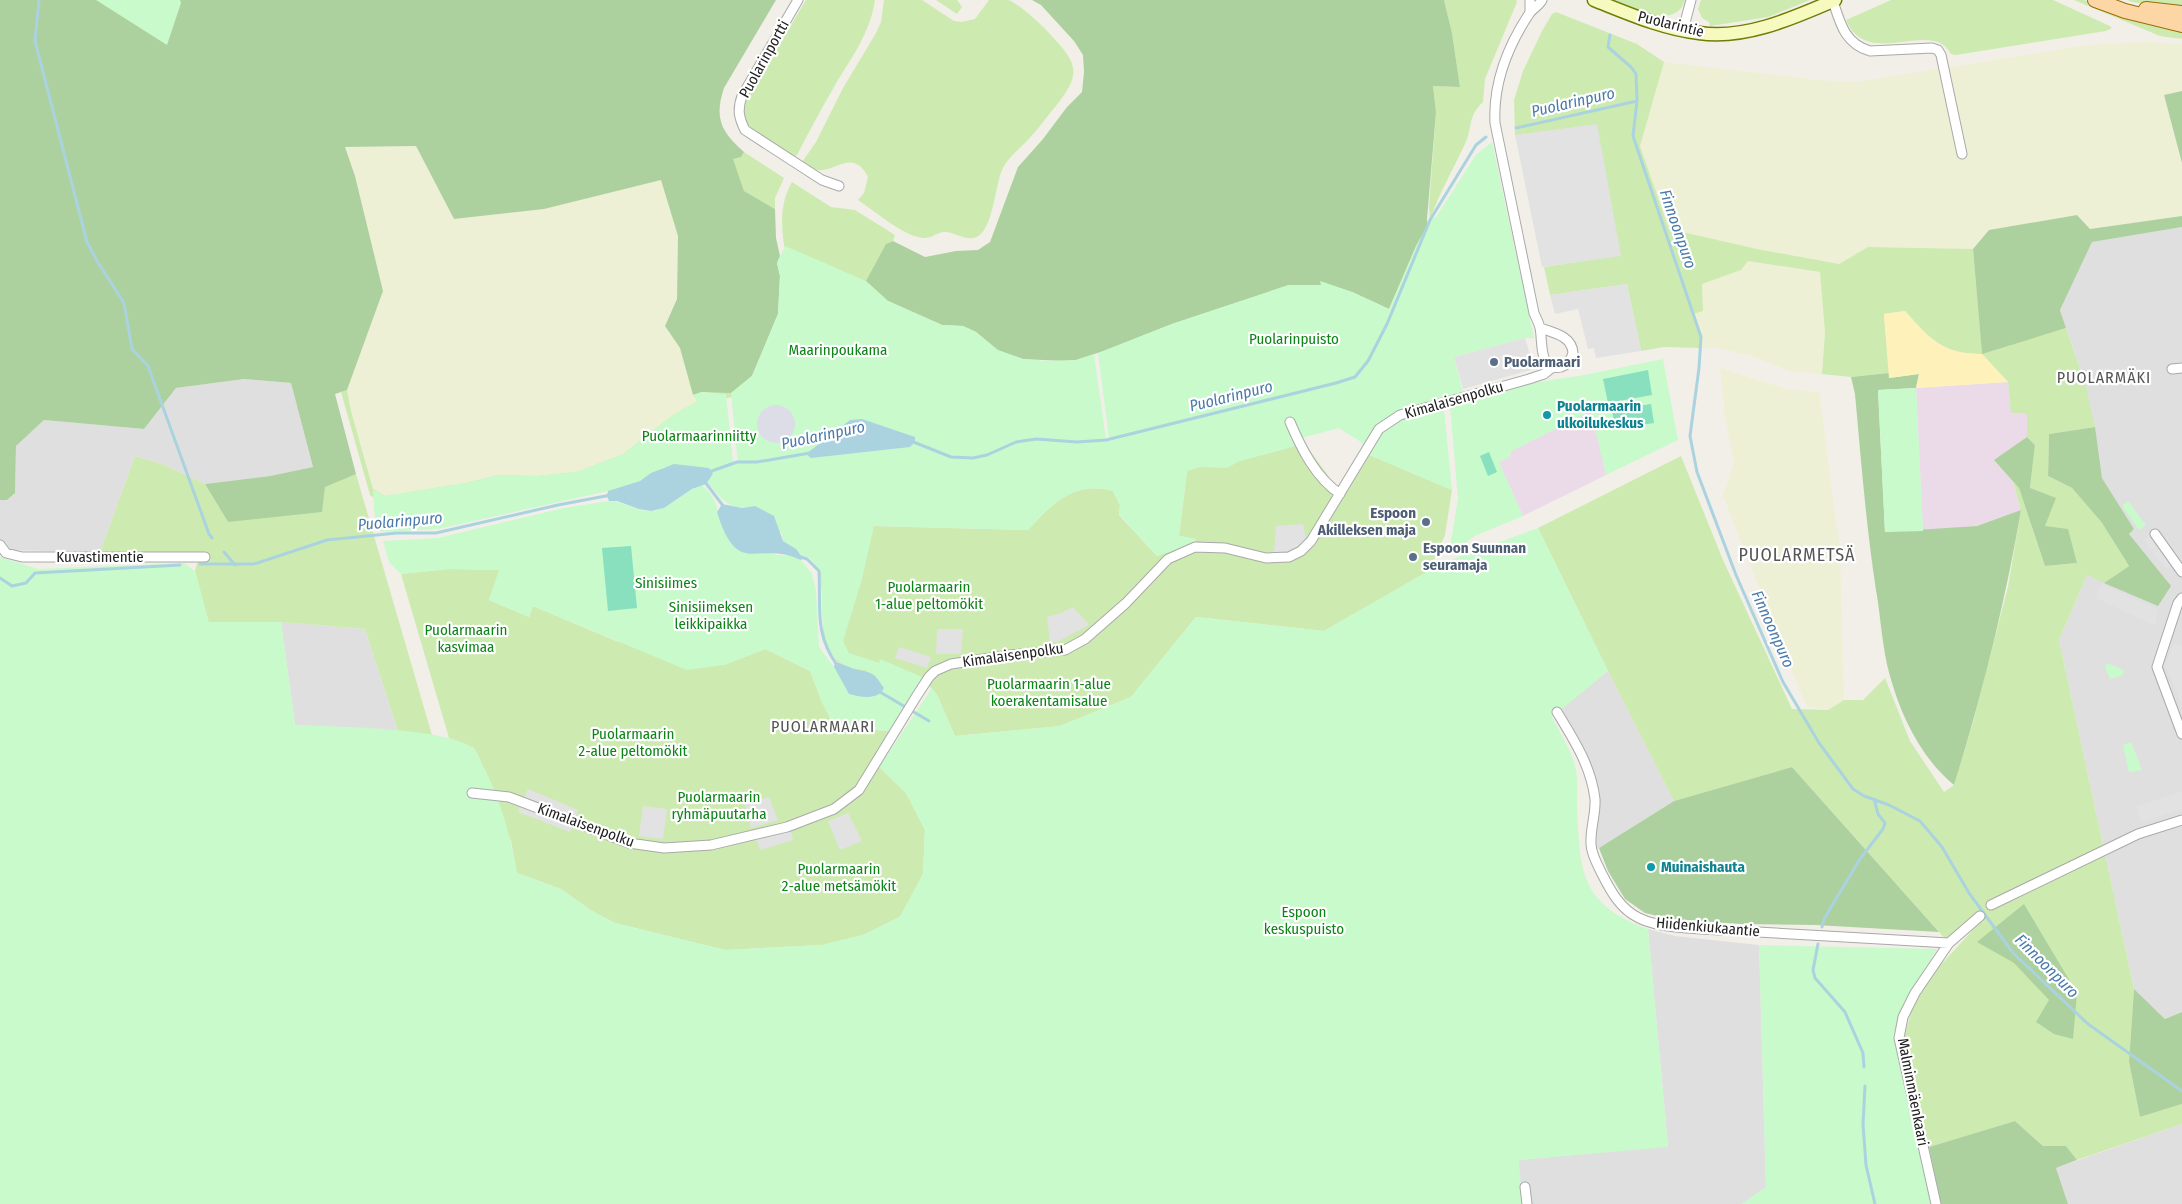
<svg xmlns="http://www.w3.org/2000/svg" width="2182" height="1204" font-family="'Fira Sans Condensed',sans-serif">
  <rect width="100%" height="100%" fill="#f2efe9"/>
  <!-- residential -->
  <path fill="#e0dfdf" d="M2182,227V1012L2165,1019L2134,989L2059,640L2087,575L2157,605L2129,534L2134,529L2102,478L2086,386L2060,310L2092,242Z
    M244,379L291,383L313,467L270,476L205,484L162,464L135,456L100,552L5,550L0,540V500H7L15,493L16,446L44,420L144,429L176,388Z
    M281,622L365,629L398,731L295,725Z
    M1608,671L1674,801L1593,852L1592,784L1557,712Z
    M1648,929L1675,936L1759,945L1766,1187L1742,1204H1522L1518,1160L1668,1146Z
    M2182,1124V1204H2068L2056,1168Z"/>
  <!-- industrial -->
  <path fill="#ebdbe8" d="M1584,375L1606,475L1523,516L1498,462L1511,456L1510,453Z
    M2008,382L2011,413L2027,414V437L2000,460L2013,481L2021,510L1977,526L1923,531L1916,388Z"/>
  <!-- farmland -->
  <path fill="#eef0d5" d="M2145,42L2182,44V91L2164,95L2182,163V216L2090,229L2077,215L1989,230L1973,249L1868,247L1839,264L1757,249L1669,229L1640,146L1664,62L1818,80L1856,82L2088,45Z
    M416,146L454,219L544,209L662,179L678,236L677,299L665,326L680,348L693,395L699,401L673,415L623,454L577,472L536,476L498,475L466,483L385,496L373,489L351,411L347,390L383,291L355,176L345,147Z
    M1748,261L1820,272L1825,332L1822,374L1789,371L1752,356L1718,348H1701V337L1693,313L1703,310L1702,284L1741,270Z
    M1720,368L1786,389L1819,392L1840,550L1844,700L1828,710L1806,706L1723,496L1734,462L1725,418Z"/>
  <!-- grass -->
  <path fill="#cdebb0" d="M806,0H875C870,34 851,58 834,87C821,109 809,132 797,155L793,157C780,148 752,134 746,121C742,115 745,108 746,101Z
    M884,0H922L954,21L961,22L975,19L989,0C995,0 1002,0 1008,0C1017,2 1042,25 1049,33C1077,63 1083,72 1056,106C1045,119 1036,132 1024,144C1016,152 1007,159 1002,170C995,185 993,234 974,238C963,240 955,232 945,232C937,232 931,239 923,238C903,236 875,211 858,200L864,193L868,177C852,145 832,177 812,169C808,168 805,164 802,162L816,142L843,88L876,33L881,22Z
    M936,0H957L962,7L957,14Z
    M1444,0H1516L1517,2L1485,79L1483,102C1467,117 1473,127 1465,144C1453,170 1439,193 1430,220L1429,207L1436,112L1433,86L1460,87L1452,33Z
    M1612,0H1685C1676,31 1632,8 1612,0Z
    M1701,0H1810L1768,17L1710,26L1709,22L1702,18L1698,9Z
    M1891,0H2053L2110,26L2112,28L2106,31L1956,55L1951,54C1932,17 1868,71 1846,20Z
    M2074,0H2084L2107,9L2182,29V39L2160,36Z
    M2127,0H2182V10L2132,2Z
    M1556,12L1637,44L1664,62L1640,146L1669,229L1757,249L1839,264L1868,247L1973,249L1982,353L2066,328L2086,386L2095,427L2049,434L2048,476L2072,488L2102,523L2129,566L2104,583L2087,575L2059,640L2134,989L2129,1062L2140,1117L2182,1104V1124L2077,1160L2066,1146H2043L2015,1121L1929,1147L1904,1038L1912,1008L1936,970L1982,920V914L1949,943L1792,767L1674,801L1608,671L1538,528L1681,456L1723,560L1792,709L1828,710L1844,700H1863L1885,678L1910,741L1944,792L1954,785L1973,722L2008,587L2021,510L2013,481L2019,488L2045,566L2077,563L2045,527L2030,488L2035,445L2027,437V414L2011,413L2008,382L1982,354C1942,354 1930,339 1905,311L1884,314L1889,373L1851,377L1822,374L1825,332L1820,272L1748,261L1741,270L1702,284L1703,311L1693,314L1701,337V348L1664,347L1641,351L1627,284L1550,295L1544,267L1621,255L1515,135L1514,100L1523,71L1542,31L1552,14Z
    M744,152L784,178L775,198V209L744,191L732,159L741,157Z
    M792,182L831,207L855,210L895,235L893,241L886,244L888,301L792,287C786,253 773,214 792,182Z
    M741,386L737,396L710,402L641,448L574,479L375,499L370,495L341,392L347,390L351,411L373,489L385,496L466,483L498,475L536,476L577,472L623,454L673,415L698,401L693,395Z
    M1301,438L1334,484L1348,491L1367,454L1452,490L1445,535L1429,571L1324,631L1196,617L1131,697L1060,726L955,736L937,695L923,678L922,680L876,677L838,662L824,641L823,635V598L819,569L874,526L1028,530C1052,504 1074,480 1113,491L1120,505L1119,515L1157,556L1196,539L1179,536L1187,471L1199,467H1227L1239,461L1295,446Z
    M135,456L162,464L205,484L228,522L356,474L432,735L398,731L365,629L281,622H208L195,571L198,560L195,555L100,552Z
    M449,569L500,570L489,600L529,617L533,606L616,641L724,665L765,649L810,671L822,702L838,733L875,730L889,731L870,764L879,767L906,793L925,830L923,874L900,917L863,935L822,945L725,950L615,923L592,911L561,889L517,873L511,841L474,748L449,738L401,574Z"/>
  <!-- forest -->
  <path fill="#add19e" d="M0,0H776L724,88C714,118 721,132 744,152L741,157L733,159L744,191L775,209L776,238L780,256L777,263L780,276L778,314L752,376L731,393L702,392L693,395L680,348L665,326L677,299L678,236L661,180L544,209L454,219L416,146L345,147L355,176L383,291L347,390L335,394L356,474L325,487L322,512L228,522L205,484L270,476L313,467L291,383L244,379L176,388L144,429L44,420L16,446L15,493L7,500H0Z
    M1032,0H1444L1452,33L1460,87L1433,86L1436,112L1427,219L1428,228L1416,247L1389,309L1352,292L1321,282V285H1289L1172,324L1104,351L1076,360L1063,361L1023,359L997,350L976,332L963,326L942,325L888,301L866,281L886,244L893,241L925,257L956,251L978,250L990,242L1018,167L1043,139L1067,107L1082,92L1084,72L1083,55L1074,41L1041,5Z
    M2182,91V163L2164,95Z
    M2077,215L2090,229L2182,216V227L2092,242L2060,310L2066,328L1982,354L1973,249L1989,230Z
    M1889,373V378L1919,374L1916,388L1878,390L1885,532L1977,526L2021,510C2005,603 1982,695 1954,785C1921,758 1901,716 1890,676C1882,648 1881,618 1876,590C1866,525 1861,459 1855,394L1851,377Z
    M2095,427L2102,478L2134,529L2129,534L2171,586L2158,606L2104,583L2129,566L2102,523L2072,488L2048,476L2049,434Z
    M2027,437L2035,445L2030,488L2056,498L2045,526L2068,529L2077,563L2045,566L2019,488L1994,460Z
    M1792,767L1939,932L1815,925L1741,924L1670,919L1645,913L1625,899L1608,871L1599,848L1674,801Z
    M2024,904L2077,993L2073,1039L2054,1034L2036,1022L2049,1000L2014,963L1977,942Z
    M2134,989L2165,1019L2182,1012V1104L2140,1117L2129,1062Z
    M2015,1121L2043,1146H2066L2077,1160L2056,1168L2068,1204H1941L1929,1147Z"/>
  <!-- sand -->
  <path fill="#fff1ba" d="M1905,311C1930,339 1942,354 1982,354L2008,382L1916,388L1919,374L1889,378L1884,314Z"/>
  <!-- park -->
  <path fill="#c8facc" d="M96,0H180L181,3L167,45Z
    M1492,142L1534,338H1525L1454,357L1463,392L1443,400L1452,490L1367,454L1361,442L1339,428L1301,438L1295,446L1239,461L1227,468L1199,467L1187,471L1179,536L1196,539L1194,544L1157,556L1119,514L1120,505L1113,491C1074,480 1052,504 1028,530L874,526L862,579L843,641L849,653L879,663L880,659L922,677L889,731L875,730L838,733L822,702L810,671L765,649L724,665L687,670L533,606L529,617L489,600L499,570L449,569L401,574L389,562L383,541L438,538L564,508L609,501C624,501 637,512 652,511C671,509 684,491 702,485C710,492 718,502 717,512L776,555L793,556L801,560L812,574L816,591L819,647L834,667L849,694L874,697L866,670C813,668 824,610 821,573L810,558L803,556L783,541L782,534L755,506C728,511 724,501 707,482L713,474L709,468L664,467L640,481L608,491L438,529L381,532C373,521 374,502 373,490L385,496L466,483L498,475L536,476L577,472L623,454L673,415L698,401L693,395L702,392L726,394L733,463L738,464L731,393L752,376L778,314L780,276L777,263L785,246L866,281L888,301L942,325L963,326L976,332L998,350L1023,359L1045,361L1076,360L1094,354L1106,439H1109L1098,353L1172,324L1289,285H1321L1320,281L1352,292L1389,309L1416,246L1431,219L1436,217L1476,155Z
    M1663,359L1678,440L1606,475L1591,411L1510,452L1511,456L1499,462L1523,516L1475,536L1449,554L1458,498L1450,407L1526,384L1584,375Z
    M1916,388L1923,531L1885,532L1878,390Z
    M2128,501L2146,525L2139,530L2122,506Z
    M1538,528L1608,671L1552,717C1560,733 1572,751 1576,770C1578,780 1577,793 1577,804C1580,869 1578,904 1648,929L1668,1147L1519,1160L1522,1204H0V557L38,569L184,563L195,571L209,622H281L295,725C334,727 444,727 473,748C477,751 480,759 482,764C500,798 510,834 517,873L561,889L592,911L615,923L725,950L822,945L863,935L900,917L923,874L925,830L906,793L879,767L932,688L937,695L955,736L1060,726L1131,697L1196,617L1324,631L1442,563Z
    M2107,663L2124,670L2123,675L2110,679L2105,666Z
    M2131,742L2142,770L2129,772L2123,745Z
    M1759,945L1937,949L1903,1005L1893,1036L1932,1204H1742L1766,1187Z"/>
  <!-- pitch -->
  <path fill="#88e0be" d="M1648,370L1652,395L1608,403L1603,379Z
    M1651,404L1654,423L1615,429L1612,410Z
    M1489,452L1497,472L1488,476L1480,456Z
    M631,546L637,608L608,611L602,548Z"/>
  <!-- parking -->
  <path fill="#e2e2e2" d="M1597,124L1621,256L1542,267L1515,135Z
    M1627,284L1641,351L1596,358L1594,348L1588,349L1578,309L1555,314L1550,295Z
    M1525,338L1534,369L1463,389L1454,357Z
    M1303,524L1306,540L1294,550L1274,553L1276,526Z
    M2150,535L2172,564L2166,569L2144,540Z
    M2102,584L2158,609L2155,626L2096,598Z
    M1073,607L1089,625L1057,642H1050L1047,617L1061,613Z
    M937,629H963L961,654H936Z
    M2174,643L2182,647V705L2165,665Z
    M899,647L931,657L927,668L895,658Z
    M528,789L578,810L570,832L518,812Z
    M2182,791V809L2141,822L2136,807Z
    M769,797L778,820L751,828L745,804Z
    M643,806L667,809L663,839L639,836Z
    M848,813L862,841L840,850L828,821Z
    M791,829L793,840L760,850L756,839Z"/>
  <!-- plaza -->
  <path fill="#dddde8" d="M757 424a19 19 0 1 1 38 0a19 19 0 1 1-38 0Z"/>
  <!-- water -->
  <path fill="#aad3df" d="M862,419L915,437V442L910,447L811,458L806,454L850,420Z
    M674,464L709,468L713,474L706,484L692,489L664,508L651,511L639,509L617,501H609L607,496L608,491L640,481L651,473Z
    M722,504L742,508L755,506L774,516L783,541L796,549L803,558L801,560C757,539 738,580 717,512Z
    M835,662C842,663 848,667 855,669C873,674 872,670 884,688C878,701 860,697 849,694L834,667Z"/>
  <g fill="none" stroke-linecap="round" stroke-linejoin="round">
    <!-- stream -->
    <path stroke="#aad3df" stroke-width="3" d="M39,0L35,41L87,242L97,261L124,303L132,349L148,366L209,534L212,538
      M1610,35L1608,47L1631,67L1636,74L1637,101L1633,136L1701,337L1699,368L1690,436L1697,472L1736,575L1783,682L1819,743L1853,789L1864,796L1889,805L1920,821L1942,847L1969,893L2013,953L2088,1024L2182,1091
      M1516,128L1637,101
      M911,441L951,457L973,458L987,455L1016,442L1036,439L1077,442L1106,440L1336,383L1355,377L1368,361L1387,324L1430,220L1476,145L1486,137
      M709,472L737,462H757L810,453
      M705,482L724,507
      M224,552L235,565
      M801,557L807,559L819,571C821,608 814,633 837,665
      M200,564H254L327,540L397,533H436L558,505L611,495
      M0,578L12,586L26,583L35,573L180,565
      M880,692L929,721
      M1822,927L1824,919L1860,859L1883,829L1885,823L1878,814L1874,799
      M1818,944L1813,970L1815,978L1845,1012L1863,1053L1864,1067
      M1865,1086L1863,1124L1866,1165L1875,1204"/>
    <defs>
      <path id="street" d="M798,0L742,96C737,110 739,118 745,130L822,180L839,186
        M1530,0V12
        M1833,1C1840,23 1845,44 1870,51L1932,48L1938,50L1941,55L1962,154
        M1683,30L1691,0
        M1540,328C1554,333 1572,336 1573,353C1571,360 1568,365 1561,367C1538,372 1543,341 1540,328C1539,323 1536,318 1534,313L1495,123C1493,84 1508,46 1529,14C1533,8 1539,6 1542,0
        M2172,369L2182,368
        M1290,422C1301,448 1316,478 1340,494
        M2155,534L2182,572
        M0,545L6,553L22,557H205
        M2182,598L2178,603L2157,667L2182,734
        M1557,712C1574,740 1591,766 1595,799C1596,814 1590,829 1591,844C1591,853 1597,864 1601,872C1610,890 1620,909 1639,918C1662,930 1713,929 1740,931C1810,935 1879,939 1949,943
        M472,793L509,797L629,843L664,848L711,845L787,827L834,809L859,790L916,697L929,677L935,671L951,664L1010,655L1065,650L1085,639L1126,603L1168,559L1195,547L1225,548L1266,558L1289,557L1301,551L1311,541L1379,429L1400,415L1529,379L1544,374L1553,367
        M1991,905L2138,834L2182,820
        M1525,1187L1527,1204
        M1936,1204L1899,1038L1903,1017L1915,993L1949,943L1980,916"/>
      <path id="secondary" d="M1594,0C1627,13 1663,29 1699,33C1745,40 1793,18 1835,0"/>
      <path id="primary" d="M2095,0L2125,11L2182,25
        M2146,9L2182,13"/>
    </defs>
    <!-- street casing -->
    <use href="#street" stroke="#a9a9a9" stroke-width="11"/>
    <!-- secondary casing -->
    <use href="#secondary" stroke="#707d05" stroke-width="15"/>
    <!-- primary casing -->
    <use href="#primary" stroke="#a06b00" stroke-width="16"/>
    <!-- street -->
    <use href="#street" stroke="#fff" stroke-width="9"/>
    <!-- secondary -->
    <use href="#secondary" stroke="#f7fabf" stroke-width="12"/>
    <!-- primary -->
    <use href="#primary" stroke="#fcd6a4" stroke-width="14"/>
  </g>
  <!-- markers -->
  <g fill="#5c6f8a" stroke="#fff" stroke-width="2">
    <circle cx="1494" cy="362" r="5"/>
    <circle cx="1426" cy="522" r="5"/>
    <circle cx="1413" cy="557" r="5"/>
  </g>
  <g fill="#0f9aa8" stroke="#fff" stroke-width="2">
    <circle cx="1547" cy="415" r="5"/>
    <circle cx="1651" cy="867" r="5"/>
  </g>
  <g text-anchor="middle" dominant-baseline="central" stroke-width="4.5" stroke-linejoin="round" paint-order="stroke">
    <!-- street labels -->
    <g font-size="15" fill="#222" stroke="#fff">
      <text transform="translate(1671 24) rotate(14)">Puolarintie</text>
      <text transform="translate(764 59) rotate(-61)">Puolarinportti</text>
      <text transform="translate(1454 400) rotate(-16)">Kimalaisenpolku</text>
      <text x="100" y="557">Kuvastimentie</text>
      <text transform="translate(1013 655) rotate(-8)">Kimalaisenpolku</text>
      <text transform="translate(586 825) rotate(20)">Kimalaisenpolku</text>
      <text transform="translate(1708 927) rotate(5)">Hiidenkiukaantie</text>
      <text transform="translate(1913 1092) rotate(79)">Malminmäenkaari</text>
    </g>
    <!-- park labels -->
    <g font-size="15" fill="#0c8416" stroke="#fff">
      <text x="1294" y="339">Puolarinpuisto</text>
      <text x="838" y="350">Maarinpoukama</text>
      <text x="699" y="436">Puolarmaarinniitty</text>
      <text x="666" y="583">Sinisiimes</text>
      <text x="929" y="587">Puolarmaarin<tspan x="929" dy="17">1-alue peltomökit</tspan></text>
      <text x="711" y="607">Sinisiimeksen<tspan x="711" dy="17">leikkipaikka</tspan></text>
      <text x="466" y="630">Puolarmaarin<tspan x="466" dy="17">kasvimaa</tspan></text>
      <text x="1049" y="684">Puolarmaarin 1-alue<tspan x="1049" dy="17">koerakentamisalue</tspan></text>
      <text x="633" y="734">Puolarmaarin<tspan x="633" dy="17">2-alue peltomökit</tspan></text>
      <text x="719" y="797">Puolarmaarin<tspan x="719" dy="17">ryhmäpuutarha</tspan></text>
      <text x="839" y="869">Puolarmaarin<tspan x="839" dy="17">2-alue metsämökit</tspan></text>
      <text x="1304" y="912">Espoon<tspan x="1304" dy="17">keskuspuisto</tspan></text>
    </g>
    <!-- service labels -->
    <g font-size="15" font-weight="bold" fill="#4e5e75" stroke="#fff" text-anchor="start">
      <text x="1504" y="362">Puolarmaari</text>
      <text x="1416" y="513" text-anchor="end">Espoon<tspan x="1416" dy="17">Akilleksen maja</tspan></text>
      <text x="1423" y="548">Espoon Suunnan<tspan x="1423" dy="17">seuramaja</tspan></text>
    </g>
    <!-- culture labels -->
    <g font-size="15" font-weight="bold" fill="#0d838f" stroke="#fff" text-anchor="start">
      <text x="1557" y="406">Puolarmaarin<tspan x="1557" dy="17">ulkoilukeskus</tspan></text>
      <text x="1661" y="867">Muinaishauta</text>
    </g>
    <!-- water labels -->
    <g font-size="16" font-style="italic" fill="#4a7aab" stroke="#fff">
      <text transform="translate(1573 102) rotate(-13)">Puolarinpuro</text>
      <text transform="translate(1678 229) rotate(71)">Finnoonpuro</text>
      <text transform="translate(1231 396) rotate(-14)">Puolarinpuro</text>
      <text transform="translate(823 435) rotate(-12)">Puolarinpuro</text>
      <text transform="translate(400 521) rotate(-5)">Puolarinpuro</text>
      <text transform="translate(1773 629) rotate(66)">Finnoonpuro</text>
      <text transform="translate(2047 966) rotate(45)">Finnoonpuro</text>
    </g>
    <!-- neighbourhood labels -->
    <g font-size="16" letter-spacing="1" fill="#555" stroke="#fff">
      <text x="2104" y="377">PUOLARMÄKI</text>
      <text x="823" y="726">PUOLARMAARI</text>
    </g>
    <!-- quarter labels -->
    <g font-size="18" letter-spacing="1" fill="#555" stroke="#fff">
      <text x="1797" y="555">PUOLARMETSÄ</text>
    </g>
  </g>
</svg>
